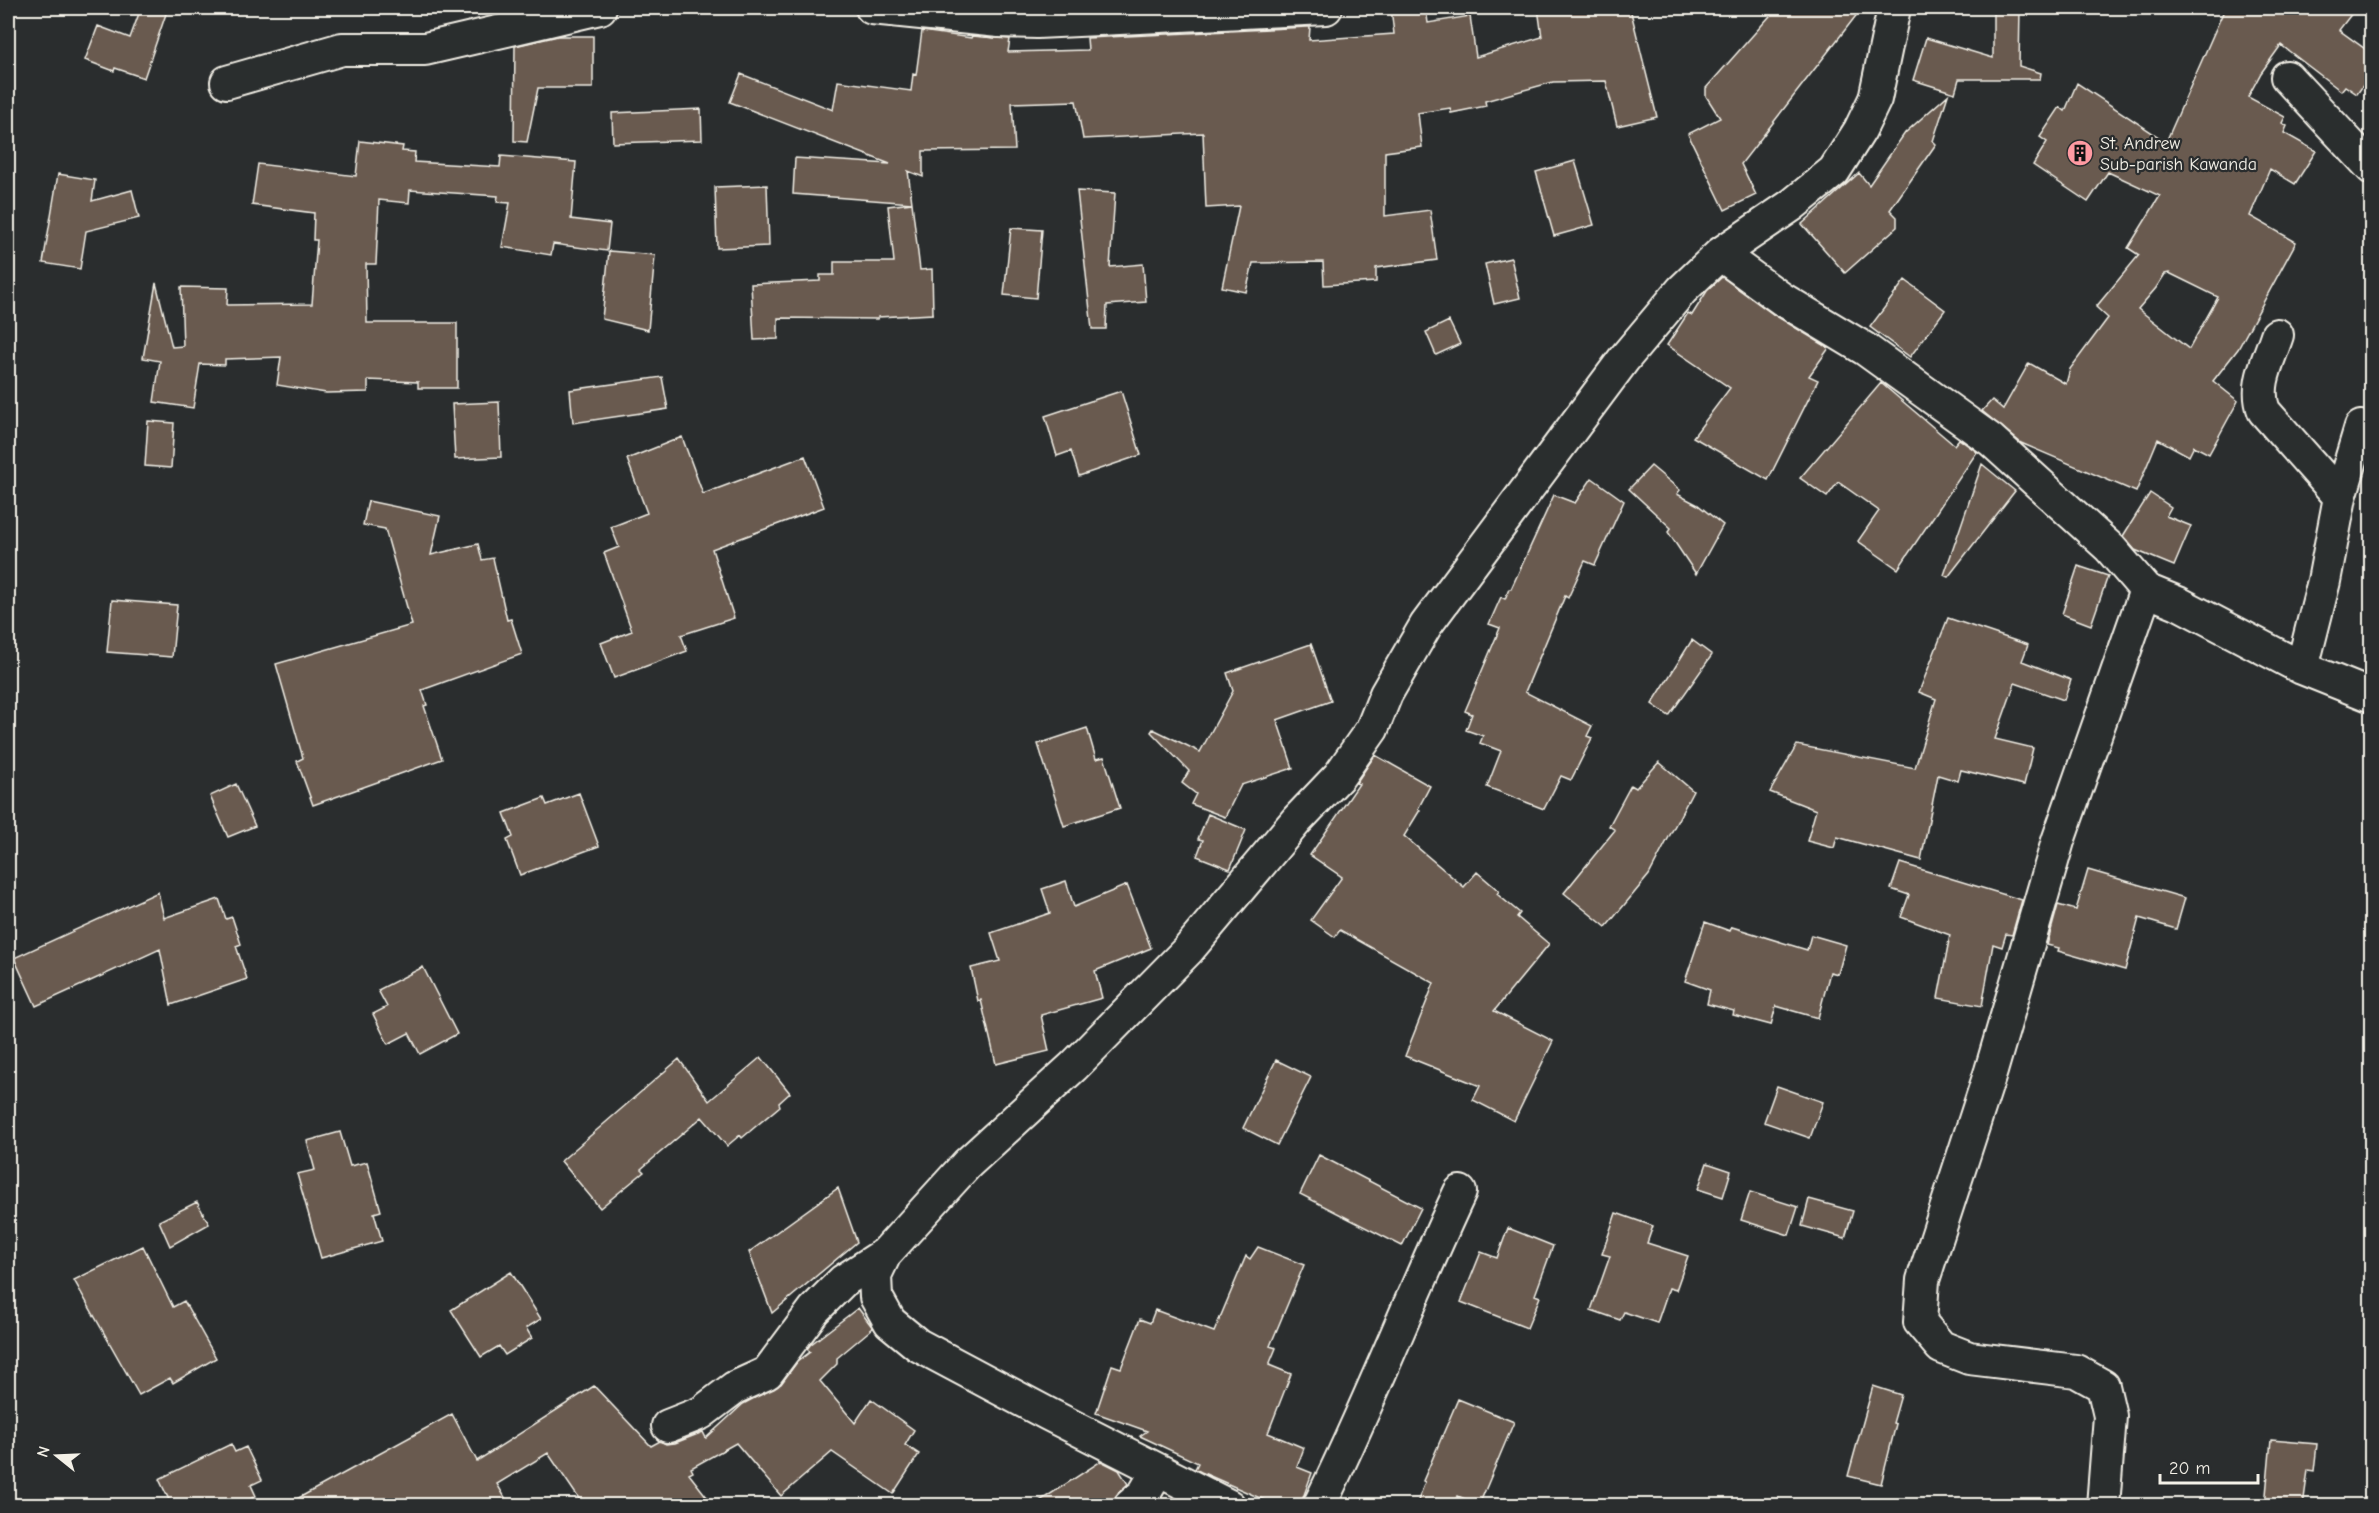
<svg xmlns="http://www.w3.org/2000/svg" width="2379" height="1513" font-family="'Comic Neue',sans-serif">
  <rect width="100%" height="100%" fill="#2a2d2e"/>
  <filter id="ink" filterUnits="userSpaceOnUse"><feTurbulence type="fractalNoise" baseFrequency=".0167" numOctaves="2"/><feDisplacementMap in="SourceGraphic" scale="12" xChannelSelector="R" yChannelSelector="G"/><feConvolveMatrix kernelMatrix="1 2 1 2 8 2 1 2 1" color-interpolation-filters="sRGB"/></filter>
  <g filter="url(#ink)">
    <!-- building -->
    <path fill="#695a50" stroke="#f4f1e8" stroke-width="1.5" fill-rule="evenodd" d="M141,8H168L144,78L115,68L114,71L85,60L98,26L130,38Z
      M1391,8H1426L1428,23L1470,16L1476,57L1542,37L1538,8H1630L1657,117L1617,126L1606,81L1553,82L1485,101L1486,106L1451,113L1450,108L1418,113L1422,147L1385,152V216L1430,210L1437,260L1376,268V282L1324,285L1323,262L1253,263L1246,292L1222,287L1239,206L1206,208L1203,133L1083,139L1076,101L1012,103L1015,150L923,151V177L908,171L912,203L793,194L795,158L890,164L730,102L741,74L833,110L838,81L911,91L913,74L916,75L922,31L971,38L972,36L1010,39L1008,52L1088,50L1087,38L1307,27H1310L1309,40L1394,34Z
      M1777,8H1862L1741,164L1756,195L1725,210L1688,134L1720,118L1706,96V88Z
      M1993,8H2020L2019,66L2041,73L2040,79H1959L1955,93L1913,80L1926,38L1993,58Z
      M2225,8H2356L2339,30L2372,54V73L2357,94L2345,86L2341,91L2281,45L2261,73L2248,97L2285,117L2282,123L2287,126L2284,133L2316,151L2295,184L2270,169L2250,216L2296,242L2238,349L2213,381L2238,401L2209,454L2194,446L2189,456L2158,439L2136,492L2021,443L1982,411L1992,400L2003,409L2029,363L2066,384L2070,369L2108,318L2096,307L2139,255L2128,248L2160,196L2108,172L2088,202L2033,165L2047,142L2040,137L2060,107L2065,111L2077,83L2166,142ZM2169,273L2218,297L2189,349L2138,309L2156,288L2165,274Z
      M558,36H593V88H538L527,142L514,141L515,46Z
      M1948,95L1933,141L1936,144L1890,210L1897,217V227L1845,273L1802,224L1859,173L1869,185L1905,133Z
      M701,109L702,140L613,143L612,113Z
      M360,141L403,146L402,151L415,152L414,162L500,167L501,156L576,162L571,219L610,224L607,251L553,244L551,255L502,247L510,203L497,202L498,196L410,190L409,203L379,200L376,264H366L367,323H457V388H418V382L368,380V392L326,393L277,385L281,357L225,359V365L200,364L193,408L154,402L160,361L143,358L156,283L172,347L183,346L181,287L228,288L227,305L312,304L317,240H313L314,213L252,205L258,164L356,176Z
      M1575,161L1594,225L1554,236L1536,172Z
      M58,174L95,180L92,201L132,190L139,218L86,231L80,269L43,263Z
      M767,185L769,246L717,248L715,187Z
      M1077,191L1115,193L1110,267L1143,264L1146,302L1107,305L1106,329H1092Z
      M912,203L920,270L932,269L933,314L878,317V319L778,318V339L754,340L751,284L820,281V275H834V262H894L888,206Z
      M1011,228L1042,230L1036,298L1004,295Z
      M609,251L655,255L648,330L602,319Z
      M1511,258L1520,298L1494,304L1485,264Z
      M1722,277L1773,314L1829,348L1809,376L1818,380L1768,480L1693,437L1730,388L1667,345L1688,313L1692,315L1707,291Z
      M1905,280L1945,310L1910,357L1870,327Z
      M1449,321L1460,344L1436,355L1426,332Z
      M662,377L668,409L573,423L570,390Z
      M1881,383L1954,445L1959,439L1977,452L1898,569L1858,541L1879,511L1838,482L1827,497L1800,478Z
      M1121,391L1141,455L1079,476L1071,451L1057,456L1045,416Z
      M499,402L501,457L455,459L452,404Z
      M148,421L174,423L171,468L145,466Z
      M682,437L703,494L805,456L824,507L712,549L734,618L681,635L687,651L614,678L601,643L632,631L604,553L619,547L611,527L647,513L627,459Z
      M1982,464L2015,491L1948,577L1944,575Z
      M1651,466L1680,490L1677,494L1698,505L1723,525L1696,574L1668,532L1671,528L1629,489Z
      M1592,478L1624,501L1595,565L1585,561L1568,598L1565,596L1525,692L1592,726L1587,736L1592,738L1571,780L1561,776L1544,809L1487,787L1501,751L1480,743L1483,736L1466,730L1472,714L1465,711L1500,628L1489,624L1501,597L1505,599L1509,589H1511L1554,495L1575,503Z
      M2150,493L2171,507L2166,516L2191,526L2174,566L2135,550L2123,536Z
      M368,501L440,516L431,555L478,544L482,560L493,558L507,620L511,619L522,654L422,690L427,705L424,706L442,759L313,805L297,761L303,758L276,664L412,625L385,529L363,525Z
      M2078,566L2108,576L2091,625L2062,614Z
      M112,600L177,605L172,657L107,652Z
      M1948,618L2028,645L2022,661L2071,680L2064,700L2015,683L1995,739L2033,748L2024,785L1961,770L1958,781L1938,775L1921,860L1837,837L1834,848L1807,841L1816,810L1770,792L1797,745L1915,768L1936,699L1919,692Z
      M1692,640L1712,655L1669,716L1652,704Z
      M1311,644L1331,701L1277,720L1293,768L1241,785L1225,817L1191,804L1196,794L1182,783L1189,771L1151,732L1153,729L1200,752L1233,691L1227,673Z
      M1087,728L1096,759L1104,757L1120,808L1064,826L1038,744Z
      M1375,755L1430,786L1418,809L1420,810L1404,836L1464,887L1477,872L1499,891L1497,894L1520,913L1517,917L1549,944L1494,1011L1553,1041L1514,1121L1473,1100L1480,1086L1405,1056L1434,983L1340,930L1335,937L1311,920L1342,877L1310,855L1359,784L1356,783Z
      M1659,762L1693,791L1649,875L1606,927L1564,893L1615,830L1609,826L1631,785L1636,788Z
      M236,784L255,826L228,837L210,796Z
      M579,793L599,846L520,875L507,840L513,837L504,813L544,798L547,805Z
      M1208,814L1246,830L1230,869L1197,856L1203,840L1198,839Z
      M1900,863L2022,900L2012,935L2006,934L2002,947L1993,944L1982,1006L1938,998L1950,935L1901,917L1909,895L1891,889Z
      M2088,870L2185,898L2176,929L2139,918L2125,970L2058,951L2059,948L2047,945L2058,905L2076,910Z
      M1066,881L1074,907L1127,885L1151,948L1095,971L1102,998L1041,1015L1049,1051L996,1064L981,1000L978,1001L971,968L1000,961L991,933L1050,913L1042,889Z
      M158,892L164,918L219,899L226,919L232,917L241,944L236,946L247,979L171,1005L160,949L36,1006L14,958Z
      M1705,922L1730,931L1732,927L1807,950L1811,935L1846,945L1838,974L1830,972L1818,1018L1776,1006L1771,1025L1733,1015L1734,1011L1707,1004L1710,990L1685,981Z
      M423,967L457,1034L420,1054L409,1033L388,1044L373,1014L387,1007L378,990Z
      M761,1057L790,1093L779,1103L780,1106L742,1138L740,1135L727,1146L702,1117L641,1169L644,1172L600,1208L561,1161L679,1059L709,1101Z
      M1276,1060L1311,1077L1277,1145L1243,1128Z
      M1777,1086L1823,1102L1810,1138L1764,1122Z
      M340,1132L350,1166L367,1162L381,1211L374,1213L382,1241L321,1258L297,1174L315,1170L307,1141Z
      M1319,1155L1421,1208L1402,1246L1300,1194Z
      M1707,1163L1731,1171L1723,1197L1698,1189Z
      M838,1188L857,1242L772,1313L749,1252Z
      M1750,1192L1798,1207L1789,1235L1741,1220Z
      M1809,1199L1853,1211L1845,1238L1802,1226Z
      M197,1202L209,1224L170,1246L159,1221Z
      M1616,1213L1653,1226L1647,1243L1688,1256L1676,1290L1669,1288L1657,1323L1624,1312L1620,1320L1591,1310L1610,1256L1602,1254Z
      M1508,1228L1553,1246L1535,1295L1540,1297L1527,1328L1461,1302L1481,1252L1497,1258Z
      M143,1246L173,1307L184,1301L216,1358L173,1383L170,1378L139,1395L74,1280Z
      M1258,1247L1304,1265L1270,1346L1276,1348L1269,1365L1291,1374L1268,1433L1304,1448L1297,1467L1312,1473L1300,1506H1278L1201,1472L1195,1469L1198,1463L1140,1436L1147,1431L1096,1413L1112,1365L1121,1368L1140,1319L1150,1323L1155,1310L1214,1332L1246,1256L1250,1259Z
      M511,1272L541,1319L526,1328L532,1338L505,1355L499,1346L481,1357L451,1310Z
      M858,1308L873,1328L837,1358V1364L820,1381L855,1423L871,1399L914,1430L905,1445L919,1454L893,1494L832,1452L781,1496L736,1443L691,1468L693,1472L689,1474L714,1506H584L548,1453L497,1484L510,1506H284L452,1414L477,1461L594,1386L651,1446L660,1441L666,1444L675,1443L703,1432L706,1438L743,1404L781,1384L797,1362L810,1352L807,1349L810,1345Z
      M1873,1386L1901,1395L1893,1423L1896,1424L1881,1484L1848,1476Z
      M1458,1399L1514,1422L1479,1505L1458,1496L1454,1506H1416L1425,1482L1423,1481Z
      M2271,1440L2317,1444L2314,1471L2308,1470L2303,1506H2265Z
      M231,1444L235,1452L246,1447L262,1480L251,1485L256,1496L237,1506H172L159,1479Z
      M1101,1461L1119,1470L1128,1484L1118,1493L1113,1503L1109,1506H1032Z"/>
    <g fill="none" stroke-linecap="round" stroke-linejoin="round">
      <defs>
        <path id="minor" d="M872,8L999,21L1037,22L1326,8
          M2287,77L2372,168
          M227,82L342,49H425L600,8
          M1720,254L1782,299L1865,349L1991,440L2110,548L2146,590L2058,841L1991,1071L1923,1280L1920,1322L1941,1347L1969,1358L2076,1371L2103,1386L2110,1416L2103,1506
          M2277,335C2269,360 2254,385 2264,411L2340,497L2324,581L2302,668
          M2340,497L2361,427
          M2146,590L2178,603L2302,668L2372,696
          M668,1426L701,1413L734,1388L767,1373L814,1310L843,1281L885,1254
          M1130,1506L1144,1494L1158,1470
          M1229,1506L1048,1414L918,1345L890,1322L876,1297L875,1275L885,1254L967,1164L1074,1066L1188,950L1297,820L1339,776L1372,729L1386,694L1426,625L1624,359L1682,290L1720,254L1792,205L1834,171L1860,130L1875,99L1894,8
          M1319,1506C1370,1403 1411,1296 1460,1192"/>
      </defs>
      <!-- minor casing -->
      <use href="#minor" stroke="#f4f1e8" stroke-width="36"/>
      <!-- minor -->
      <use href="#minor" stroke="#2a2d2e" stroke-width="32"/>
    </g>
  </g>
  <!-- icons -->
  <defs>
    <symbol id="building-disc" viewBox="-11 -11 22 22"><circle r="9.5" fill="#ff9aa2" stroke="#2a2d2e"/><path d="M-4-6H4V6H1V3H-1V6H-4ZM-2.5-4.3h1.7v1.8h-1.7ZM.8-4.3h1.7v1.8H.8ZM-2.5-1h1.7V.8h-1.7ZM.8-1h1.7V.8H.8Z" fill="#111"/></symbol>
  </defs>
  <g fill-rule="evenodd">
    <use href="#building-disc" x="2065" y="138" width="30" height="30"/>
  </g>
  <g text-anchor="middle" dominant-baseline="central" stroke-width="4.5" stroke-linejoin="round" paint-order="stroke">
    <!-- poi labels -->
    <g font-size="18" fill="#f4f1e8" stroke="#2a2d2e" text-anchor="start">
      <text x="2100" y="143">St. Andrew<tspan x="2100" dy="21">Sub-parish Kawanda</tspan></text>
    </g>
  </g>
  <!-- margin -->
  <rect width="2379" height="1513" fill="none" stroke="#2a2d2e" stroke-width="30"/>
  <rect x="15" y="15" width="2349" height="1483" fill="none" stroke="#f4f1e8" stroke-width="2" filter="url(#ink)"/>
  <!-- north arrow -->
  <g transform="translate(57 1456) rotate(288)" stroke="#2a2d2e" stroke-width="4.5" paint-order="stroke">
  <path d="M0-4.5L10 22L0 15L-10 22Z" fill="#f4f1e8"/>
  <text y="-9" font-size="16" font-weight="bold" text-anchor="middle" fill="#f4f1e8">N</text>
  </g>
  <!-- scale -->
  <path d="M2160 1474v9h98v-9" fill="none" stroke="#f4f1e8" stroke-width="3"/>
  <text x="2169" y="1474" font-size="18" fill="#f4f1e8" stroke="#2a2d2e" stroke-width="4.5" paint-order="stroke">20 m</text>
</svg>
